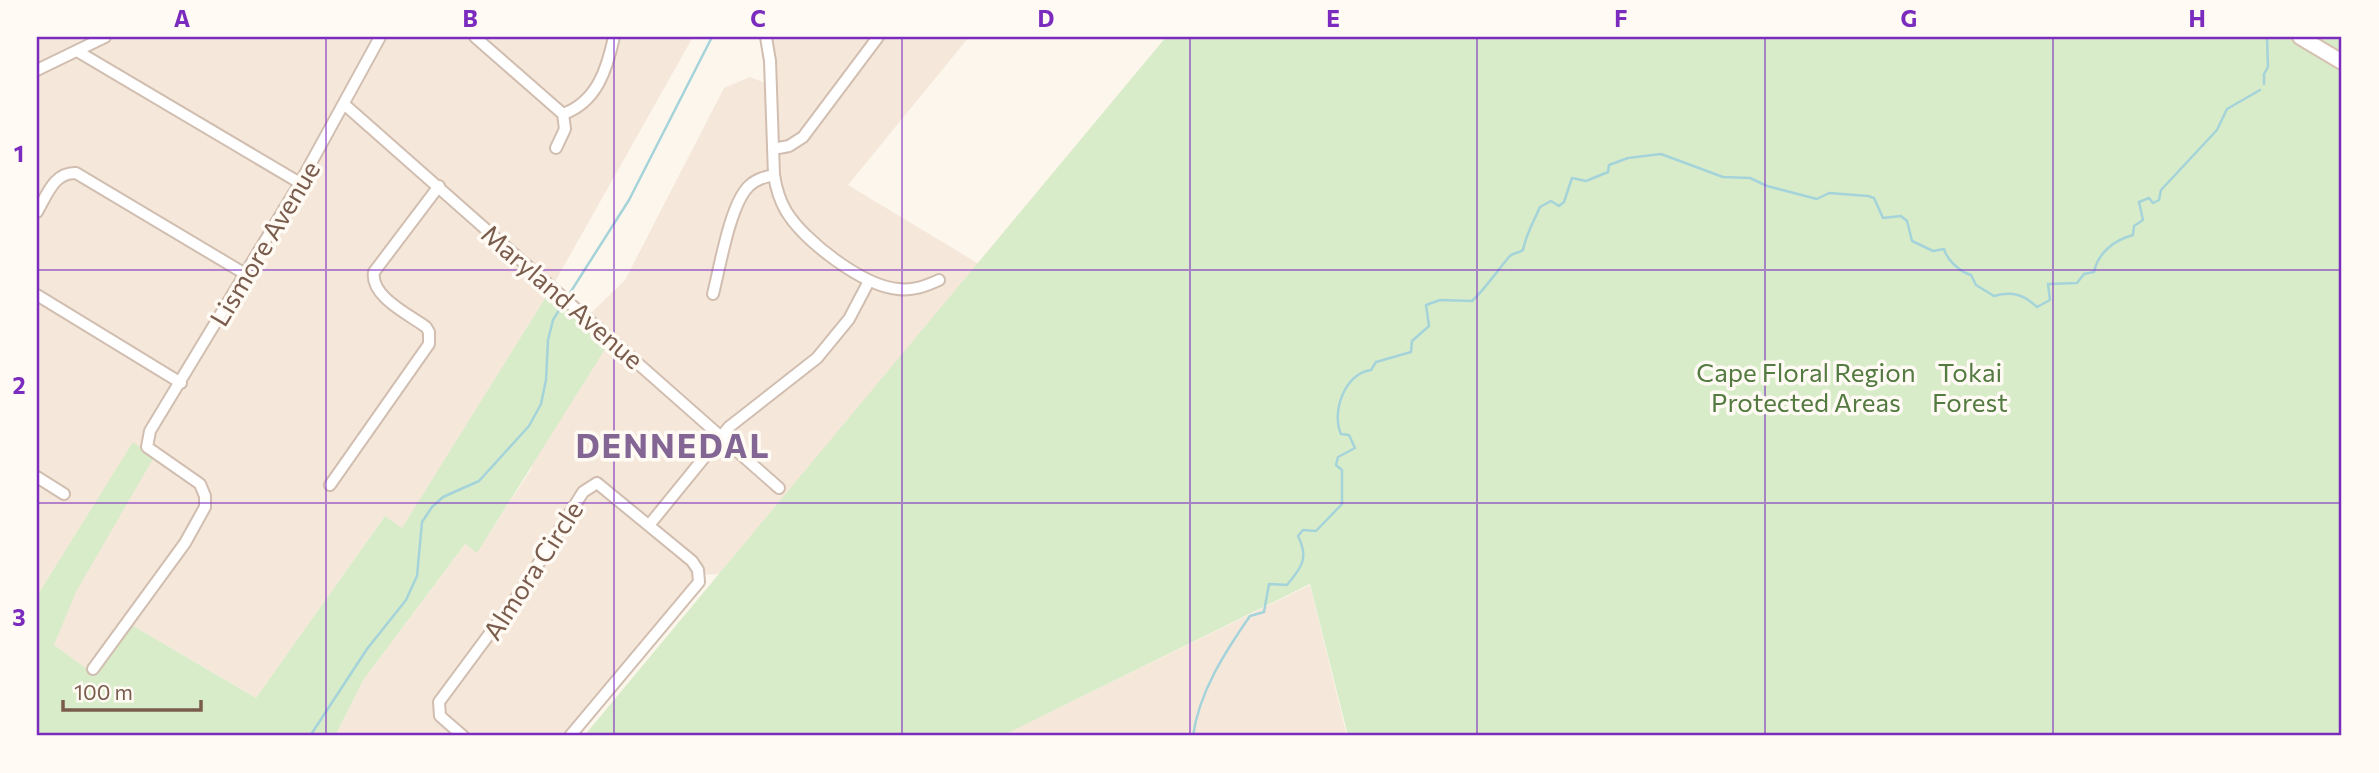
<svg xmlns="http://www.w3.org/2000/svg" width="2379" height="773" font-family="Commissioner,sans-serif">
  <rect width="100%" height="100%" fill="#fdf6ec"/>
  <!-- residential -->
  <path fill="#f5e8da" d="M37,37H693L552,287L402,529L385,516L256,698L130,624L94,675L54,645L134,442L37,596Z
    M766,37H969L848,185L979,264L719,574L699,575L570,736H335L364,679L465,544L477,552L530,471L587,317L625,280L724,88L750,77L770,85Z
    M1310,585L1347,736H1001Z"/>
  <!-- green -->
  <path fill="#d8ecc9" d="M1166,37H2342V736H1348L1310,584L1002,736H584Z
    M552,287L612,338L477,553L465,544L364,679L335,736H37V596L133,442L154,457L76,592L54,645L94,674L130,624L256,698L385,516L402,528Z"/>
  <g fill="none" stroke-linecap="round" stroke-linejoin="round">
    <!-- stream -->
    <path stroke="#a5d3da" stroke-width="2.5" d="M2264,84V74L2268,67L2267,37
      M568,296L629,200L712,37
      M310,736L367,649L406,600L417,576L422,522L432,507L443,497L479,481L529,426L541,404L546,380L548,340L553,320L564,302
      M1193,736C1199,692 1225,652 1250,616L1264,612L1269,584L1287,585C1302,567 1309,558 1298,536L1303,530L1316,531L1342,504V470L1336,465L1338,457L1355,448L1349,435L1341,434C1331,412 1345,373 1371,370L1376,362L1411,352L1412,341L1429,326L1426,305L1440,300L1472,301C1486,288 1497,271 1509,257C1512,253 1519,253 1523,250C1526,234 1534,221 1540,207L1551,201L1559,206L1564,202L1572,178L1586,181L1608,172L1609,165L1628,158L1661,154L1723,177L1750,178L1767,186L1817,199L1829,193L1868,196L1874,198L1883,218L1901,216L1907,221L1912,241L1933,251L1944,249C1947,260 1960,272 1971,275L1976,285L1994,296C2012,291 2023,294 2037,307L2050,300L2048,284L2077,283L2084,274L2094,272C2098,253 2114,240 2133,235L2134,226L2143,220L2139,202L2149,198L2153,203L2159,200L2161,190L2217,130L2227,109L2260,90"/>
    <defs>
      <path id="street" d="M475,37L563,114L565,129L556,148
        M766,37L770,61L774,175C776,188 779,199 786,211C804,241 863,286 898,289C913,291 926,286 939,280
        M77,51L300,183
        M37,70L105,37
        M345,105L779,488
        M563,114C597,102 607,69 614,37
        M773,149L789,146L803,137L878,37
        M37,212C47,195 54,172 76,173L247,275
        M713,294C720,267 730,204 749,186C756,179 765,177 774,175
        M37,295L181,383
        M37,477L64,494
        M330,485L429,344V332L426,327C408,314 370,296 374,272L439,186
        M650,524L729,427L817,358L849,319L869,281
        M93,669L185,543L205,507V496L200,484L147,447L150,431L300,183L380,37
        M463,736L440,716L439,702L522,590L583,492L597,483L692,561L698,570L699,582L570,736"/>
      <path id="secondary" d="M2300,37L2342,62"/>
    </defs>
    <!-- street casing -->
    <use href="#street" stroke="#d1beb0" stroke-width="14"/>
    <!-- secondary casing -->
    <use href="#secondary" stroke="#d6c0b0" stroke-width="18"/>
    <!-- street -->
    <use href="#street" stroke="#fff" stroke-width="10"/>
    <!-- secondary -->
    <use href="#secondary" stroke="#fff" stroke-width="14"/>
  </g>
  <!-- grid -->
  <path fill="none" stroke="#7b2cbf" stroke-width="2" stroke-opacity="0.55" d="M326,37V736M614,37V736M902,37V736M1190,37V736M1477,37V736M1765,37V736M2053,37V736M37,270H2342M37,503H2342"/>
  <g text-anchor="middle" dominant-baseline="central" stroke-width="7" stroke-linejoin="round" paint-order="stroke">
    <!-- street labels -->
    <g font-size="26" fill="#7a5c4d" stroke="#fffaf3">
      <text transform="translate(264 243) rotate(-59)">Lismore Avenue</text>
      <text transform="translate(563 296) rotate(41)">Maryland Avenue</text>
      <text transform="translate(532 570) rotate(-57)">Almora Circle</text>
    </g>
    <!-- park labels -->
    <g font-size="26" fill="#537a41" stroke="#fffaf3">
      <text x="1806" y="371">Cape Floral Region<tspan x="1806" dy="30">Protected Areas</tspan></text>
      <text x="1970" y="371">Tokai<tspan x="1970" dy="30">Forest</tspan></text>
    </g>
    <!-- district labels -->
    <g font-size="33" font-weight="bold" letter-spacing="2" fill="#846695" stroke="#fffaf3">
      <text x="673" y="444">DENNEDAL</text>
    </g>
  </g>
  <!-- border -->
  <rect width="2379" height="773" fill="none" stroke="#fffaf3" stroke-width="77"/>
  <!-- scale -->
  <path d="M63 700v10h138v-10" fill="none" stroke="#7a5c4d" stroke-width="3.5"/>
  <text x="74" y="700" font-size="21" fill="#7a5c4d" stroke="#fffaf3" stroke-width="5" paint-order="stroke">100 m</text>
  <rect x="38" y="38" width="2302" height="696" fill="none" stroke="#7b2cbf" stroke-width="2.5"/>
  <g font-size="23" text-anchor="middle" font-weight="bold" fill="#7b2cbf">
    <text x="182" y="27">A</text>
    <text x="470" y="27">B</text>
    <text x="758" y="27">C</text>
    <text x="1046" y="27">D</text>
    <text x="1333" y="27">E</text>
    <text x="1621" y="27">F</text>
    <text x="1909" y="27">G</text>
    <text x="2197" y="27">H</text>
    <text x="19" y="162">1</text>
    <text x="19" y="394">2</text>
    <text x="19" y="626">3</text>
  </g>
</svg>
